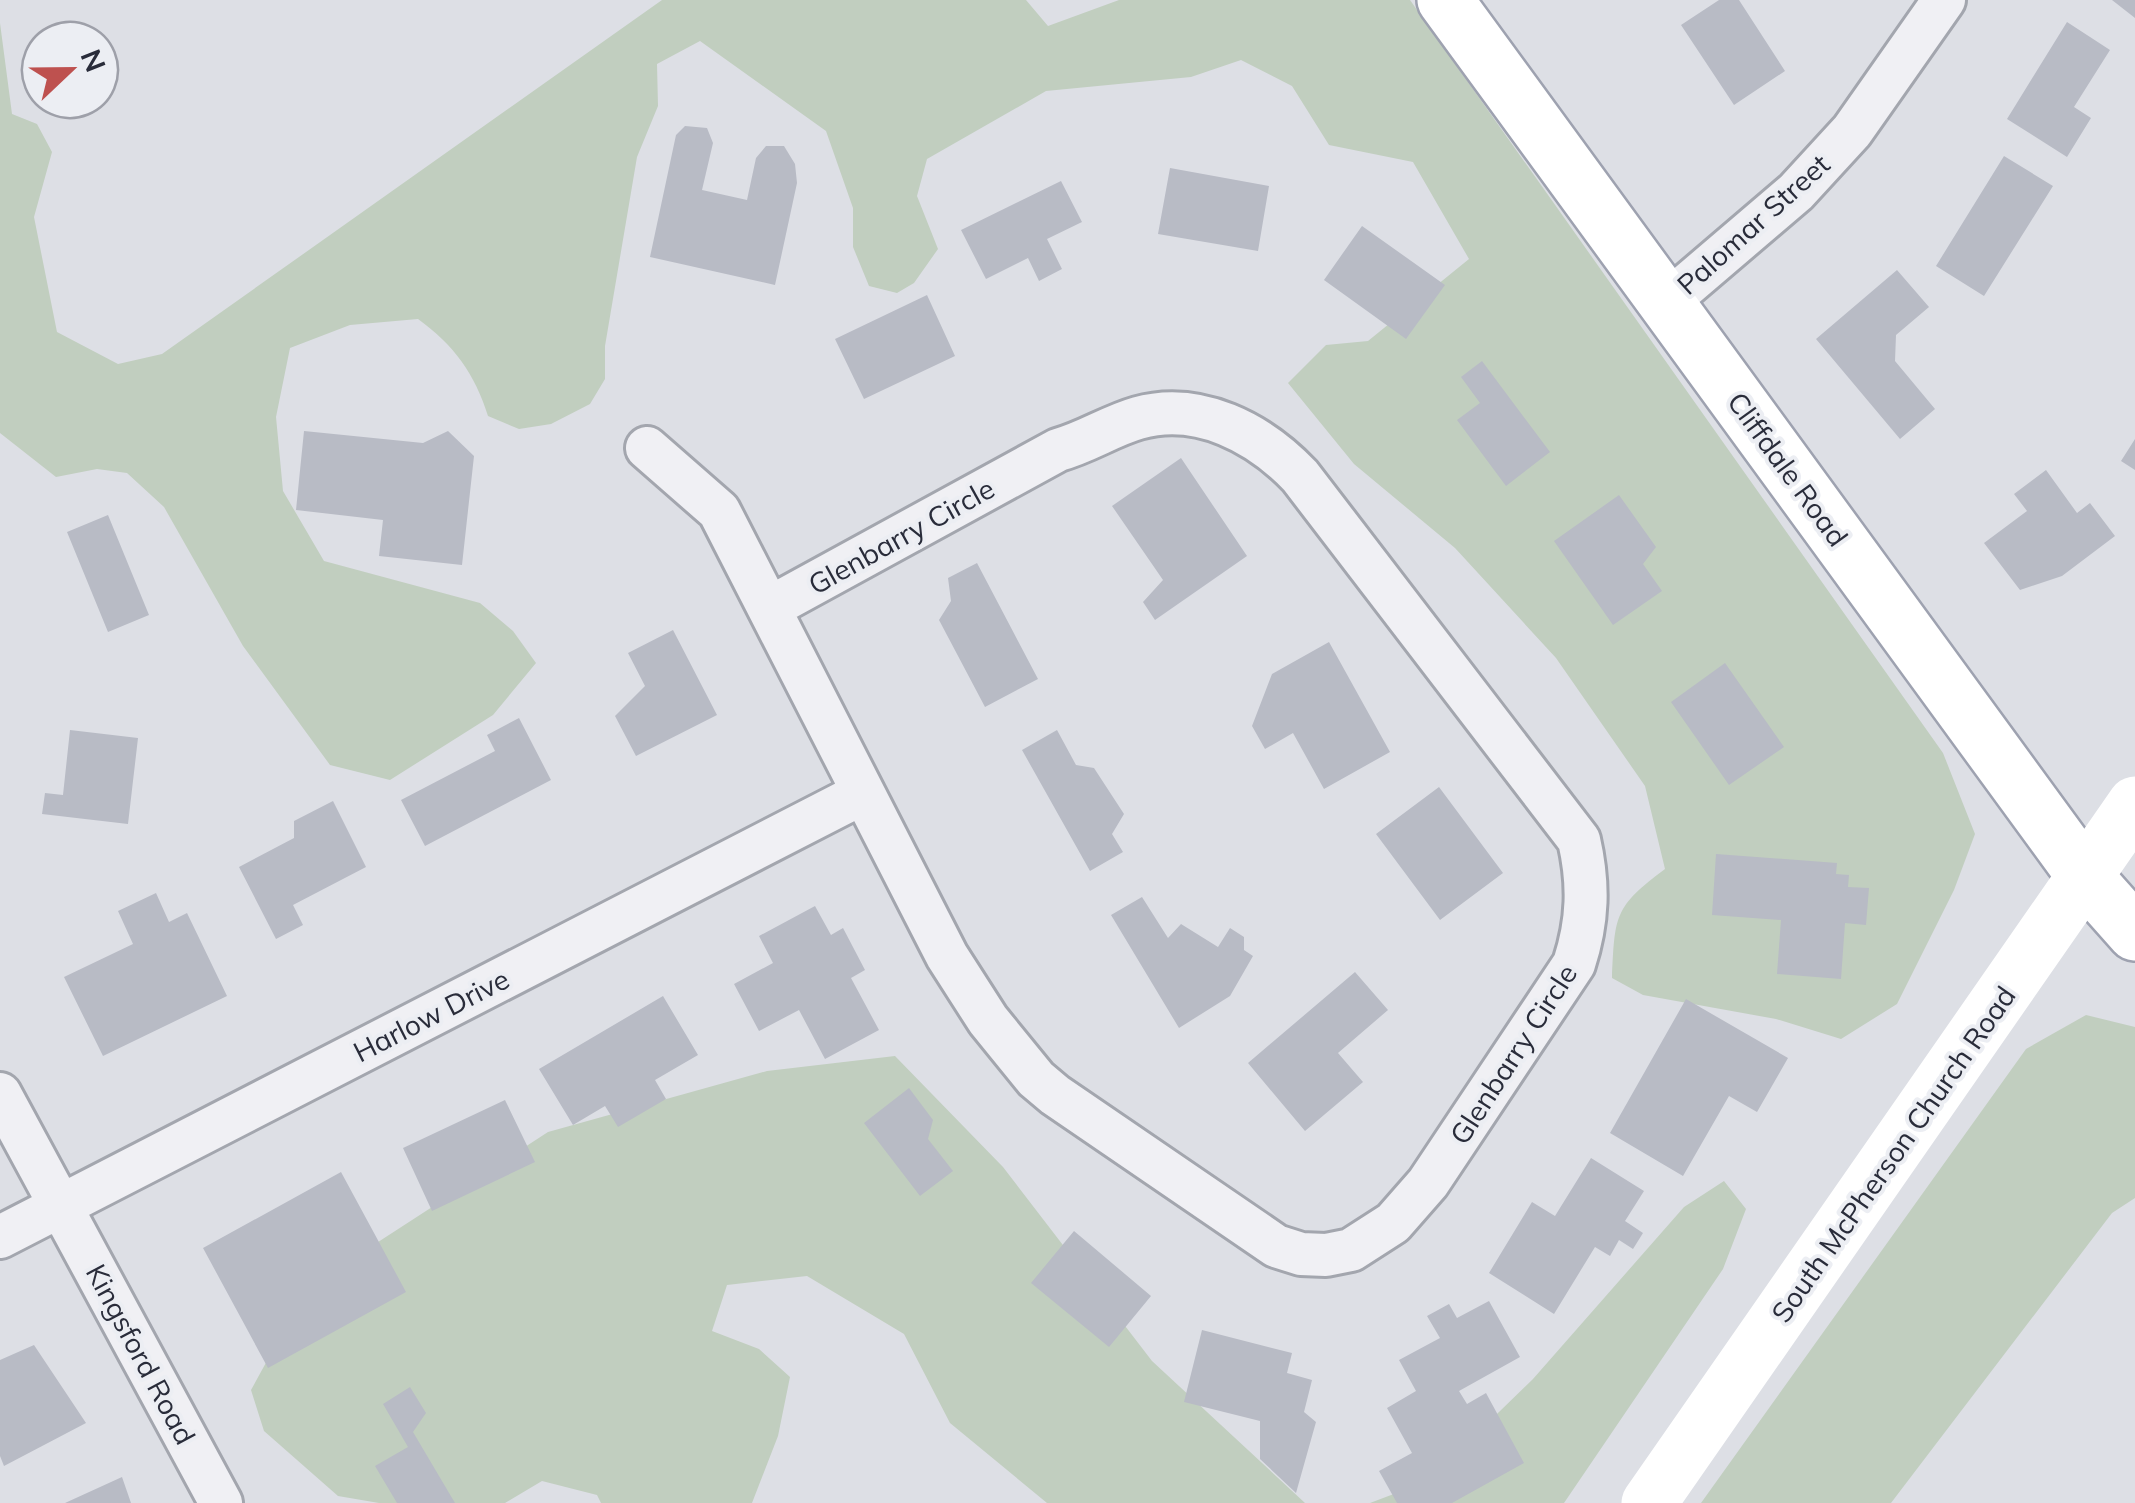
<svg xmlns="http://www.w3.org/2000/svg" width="2135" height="1503" font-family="Mulish,sans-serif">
  <rect width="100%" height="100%" fill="#dddfe5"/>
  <!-- green -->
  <path fill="#c1cebf" d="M662,0H1026L1048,26L1119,0H1410L1943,753L1975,834L1954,890L1897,1004L1841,1039L1776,1019L1643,995L1612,978C1615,915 1614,907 1665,869L1645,786L1556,658L1455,548L1354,464L1288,383L1326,345L1368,341L1469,259L1413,162L1329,145L1292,86L1241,60L1191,77L1046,91L927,159L917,196L938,249L914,283L897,293L869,286L853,247V208L826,131L700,41L657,64L658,106L637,157L605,346V379L590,404L551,424L519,429L488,416C475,374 454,345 418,319L350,325L290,348L276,417L283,491L324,561L480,603L513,631L536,663L493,715L390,780L330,765L243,646L164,507L127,473L97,469L56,477L0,433V23L12,114L37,124L52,152L34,217L57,332L118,364L162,354Z
    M2086,1015L2135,1027V1198L2112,1213L1891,1503H1701L2026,1049Z
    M895,1056L1003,1167L1152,1361L1305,1503H1047L950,1423L904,1334L807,1276L727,1285L712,1331L759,1349L790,1377L778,1436L752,1503H601L597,1495L542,1481L505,1503H379L338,1496L264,1431L251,1390L301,1299L355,1257L548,1132L767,1071Z
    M1724,1181L1746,1209L1723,1269L1564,1503H1370L1428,1481L1533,1379L1684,1207Z"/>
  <!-- building -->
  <path fill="#b8bbc5" d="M1719,0H1739L1785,71L1734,105L1681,25Z
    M2112,0H2135V18Z
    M2067,22L2110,50L2074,107L2091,118L2067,157L2007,119Z
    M685,126L707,128L713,143L702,190L747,200L756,158L766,146H784L795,164L797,183L775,285L650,257L676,135Z
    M2004,156L2053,186L1984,296L1936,266Z
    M1170,168L1269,186L1258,251L1158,234Z
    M1061,181L1082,222L1047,239L1062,269L1039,281L1028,258L986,279L961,230Z
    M1362,226L1445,285L1406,339L1324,280Z
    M1897,270L1929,307L1896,335L1895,361L1935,409L1900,439L1816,339Z
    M927,295L955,356L864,399L835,339Z
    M1482,361L1550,452L1506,486L1457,420L1480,403L1461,377Z
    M304,431L423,443L448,431L474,456L462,565L379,556L383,520L296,510Z
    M2135,439V470L2121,461Z
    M1181,458L1247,556L1155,620L1143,602L1163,580L1112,506Z
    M2046,470L2077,513L2090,503L2115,536L2062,576L2020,590L1984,543L2027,511L2014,494Z
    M1619,495L1656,547L1643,564L1662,591L1613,625L1554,541Z
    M108,515L149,615L108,632L67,532Z
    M977,563L1038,679L985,707L939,620L951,601L948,578Z
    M673,630L717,715L636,756L615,716L645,686L628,653Z
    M1329,642L1390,752L1324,789L1293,733L1265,749L1252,726L1272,674Z
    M1725,663L1784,747L1729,785L1671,702Z
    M519,718L551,780L425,846L401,800L495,751L487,735Z
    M70,730L138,738L128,824L42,814L45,793L63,795Z
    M1057,730L1076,765L1094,768L1124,814L1112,834L1123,852L1090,871L1022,750Z
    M1439,787L1503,873L1440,920L1376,834Z
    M333,801L366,867L293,905L303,925L276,939L239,867L294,838V821Z
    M1716,854L1837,863L1836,874L1849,875L1848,887L1869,888L1866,925L1845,923L1841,979L1777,974L1781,920L1712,915Z
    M156,893L169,922L187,913L227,996L103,1056L64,977L133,944L118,911Z
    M1142,897L1168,938L1181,924L1218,947L1230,928L1244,937V950L1253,956L1230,996L1179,1028L1111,915Z
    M815,906L831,935L843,928L865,970L851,978L879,1030L825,1059L799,1010L759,1031L734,984L773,963L759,936Z
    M1355,972L1388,1010L1338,1053L1363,1082L1305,1131L1248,1063Z
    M663,996L698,1055L655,1080L666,1099L618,1127L605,1106L573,1125L539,1069Z
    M1686,999L1788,1058L1757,1112L1729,1096L1683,1176L1610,1133Z
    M909,1088L933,1120L928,1139L953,1171L920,1196L864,1123Z
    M505,1100L535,1162L432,1211L403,1148Z
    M1591,1158L1644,1191L1625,1221L1643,1233L1633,1249L1619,1240L1610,1256L1595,1247L1554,1314L1489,1273L1532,1202L1555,1216Z
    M341,1172L406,1292L268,1368L203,1248Z
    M1074,1231L1151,1296L1109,1347L1031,1283Z
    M1489,1301L1520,1357L1459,1391L1467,1404L1486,1393L1524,1463L1452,1503H1397L1379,1471L1412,1453L1387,1408L1416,1391L1399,1360L1440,1338L1427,1316L1449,1304L1457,1318Z
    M1202,1330L1292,1353L1287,1373L1312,1380L1304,1412L1316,1422L1296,1493L1260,1459V1421L1184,1402Z
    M34,1345L86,1423L4,1466L0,1456V1360Z
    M410,1387L426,1413L413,1432L455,1503H397L375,1466L408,1447L383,1404Z
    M122,1477L131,1503H65Z"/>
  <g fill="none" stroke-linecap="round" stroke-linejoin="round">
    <defs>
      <path id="minor" d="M1666,303L1796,192L1852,131L1944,0
        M647,448L719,511L947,956L988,1020L1036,1079L1055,1095L1276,1246L1301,1254L1326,1255L1351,1250L1393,1223L1428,1183L1574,964C1588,921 1589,884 1579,840L1300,476C1259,433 1199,401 1138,418C1110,426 1087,442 1058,450L769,608
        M0,1094L221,1503
        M0,1237L863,793"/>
      <path id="primary" d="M1445,0L2087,879L2135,933"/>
    </defs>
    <!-- minor casing -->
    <use href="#minor" stroke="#a3a6ae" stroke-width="48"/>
    <!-- primary casing -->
    <use href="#primary" stroke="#9ea2b0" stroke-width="60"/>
    <!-- minor -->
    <use href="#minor" stroke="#f0f0f4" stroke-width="42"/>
    <!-- secondary -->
    <path stroke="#fff" stroke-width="55" d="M1649,1503L2135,804"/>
    <!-- primary -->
    <use href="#primary" stroke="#fff" stroke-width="55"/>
  </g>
  <g text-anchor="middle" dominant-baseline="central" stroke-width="8" stroke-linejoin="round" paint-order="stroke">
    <!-- street labels -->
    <g font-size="28" fill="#292c3a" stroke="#eceef3">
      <text transform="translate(1753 224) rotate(-42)">Palomar Street</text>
      <text transform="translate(1788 469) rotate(54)">Cliffdale Road</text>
      <text transform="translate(901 536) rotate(-29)">Glenbarry Circle</text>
      <text transform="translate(431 1015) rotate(-27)">Harlow Drive</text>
      <text transform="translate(1513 1054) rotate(-57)">Glenbarry Circle</text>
      <text transform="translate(1893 1154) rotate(-55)">South McPherson Church Road</text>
      <text transform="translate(141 1354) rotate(62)">Kingsford Road</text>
    </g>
  </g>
  <!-- north arrow -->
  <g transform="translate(70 70) rotate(68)"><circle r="48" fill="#eceef3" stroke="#9ea0a9" stroke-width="2.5"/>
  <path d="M0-8L18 38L0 25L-18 38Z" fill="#be514f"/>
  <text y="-15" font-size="28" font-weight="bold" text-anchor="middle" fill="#292c3a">N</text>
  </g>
</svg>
